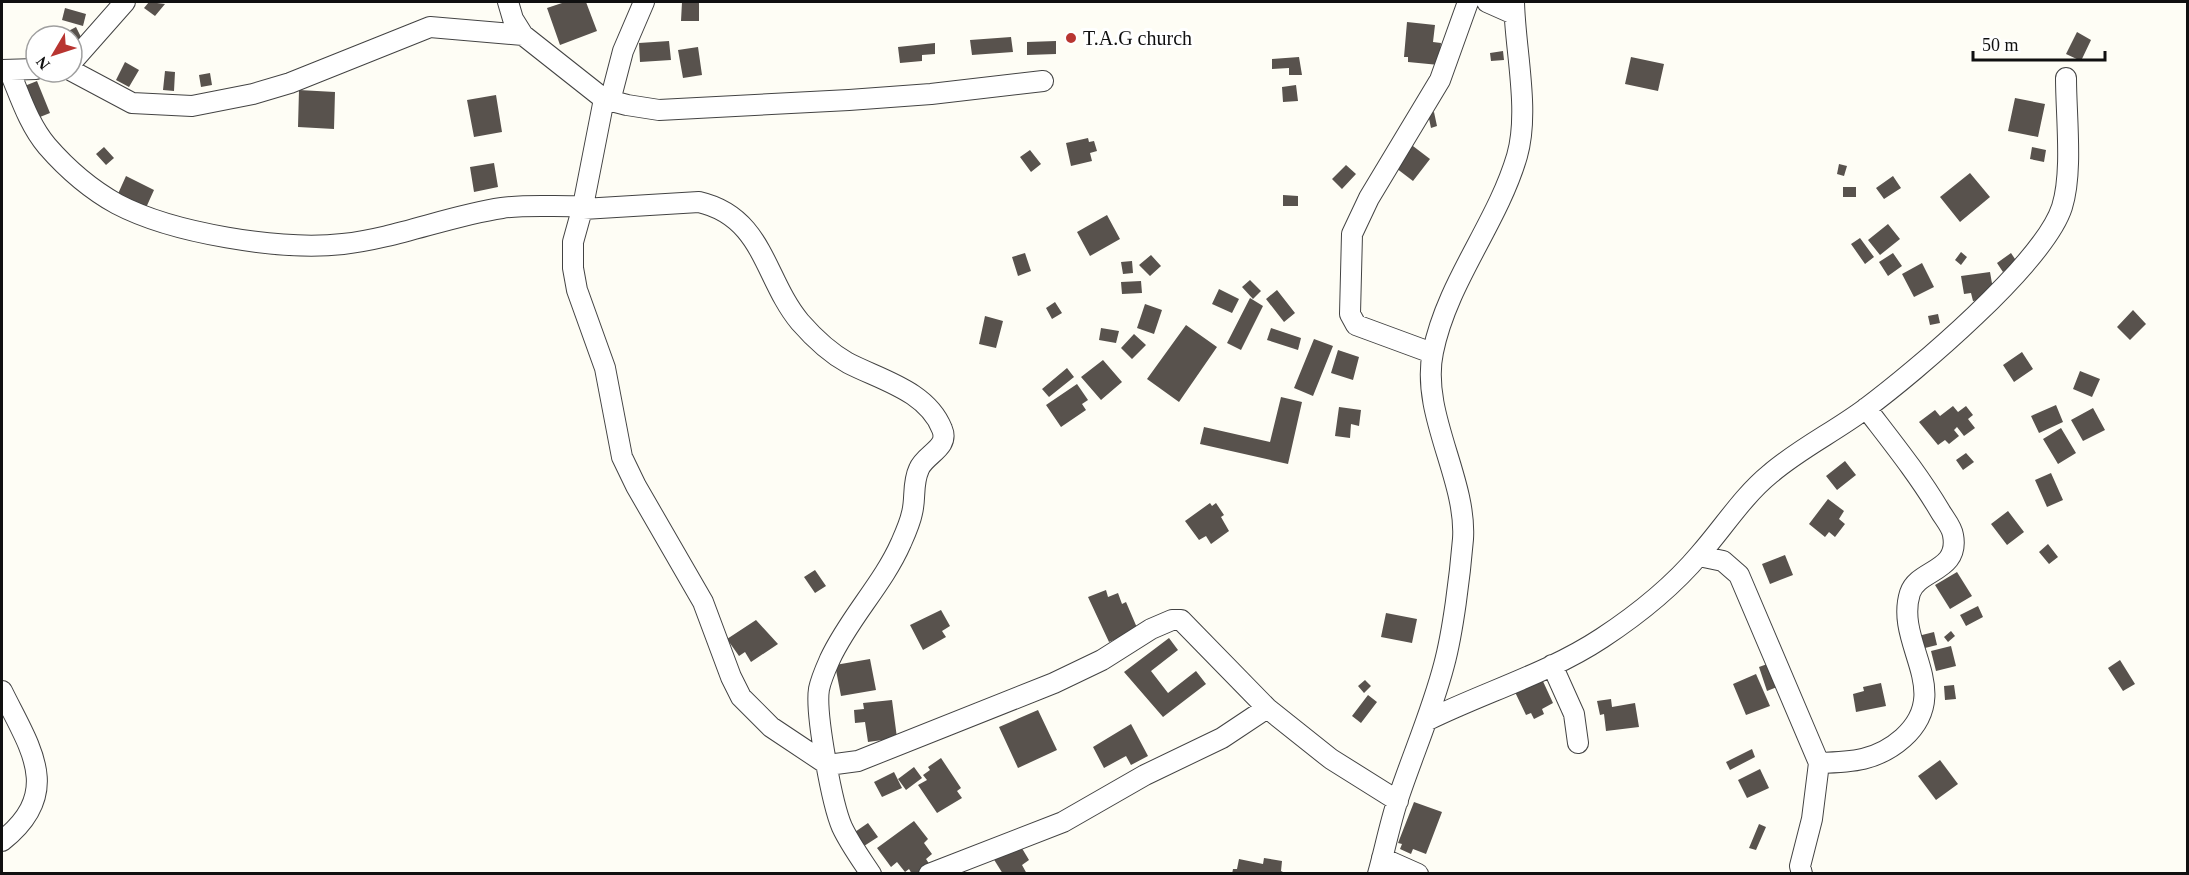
<svg xmlns="http://www.w3.org/2000/svg" width="2189" height="875" font-family="'Times New Roman',serif">
  <rect width="100%" height="100%" fill="#fefdf5"/>
  <!-- building -->
  <path fill="#58524d" d="M149,2L165,4L155,16L144,8Z
    M565,2H586L597,31L560,45L547,8Z
    M682,2H699V21H681Z
    M65,8L86,14L83,26L62,20Z
    M1407,22L1435,25L1433,42L1441,43L1439,65L1408,62V57H1404Z
    M76,27L81,37L72,42V36H59Z
    M2077,32L2091,40L2081,61L2066,54Z
    M1011,37L1013,52L972,55L970,40Z
    M669,41L671,60L640,62L639,43Z
    M1056,41V54L1027,55V42Z
    M935,43V54L922,55V61L900,63L898,47Z
    M698,47L702,75L683,78L678,50Z
    M1503,51L1504,60L1491,61L1490,53Z
    M1299,57L1302,75H1289V68L1272,69V59Z
    M1631,57L1664,64L1658,91L1625,84Z
    M125,62L139,70L129,87L116,80Z
    M165,71L175,72L174,91L163,90Z
    M210,73L212,85L201,87L199,75Z
    M37,81L50,113L35,119L22,87Z
    M1296,85L1298,101L1283,102L1282,87Z
    M299,90L335,92L334,129L298,127Z
    M496,95L502,132L474,137L467,100Z
    M2015,98L2045,104L2038,137L2008,131Z
    M1434,112L1437,126L1431,128L1428,114Z
    M1088,138L1089,142L1094,141L1097,151L1090,153L1092,161L1071,166L1066,143Z
    M1409,143L1430,159L1413,181L1392,165Z
    M104,147L114,158L106,165L96,154Z
    M2032,147L2046,150L2044,162L2030,159Z
    M1030,150L1041,164L1031,172L1020,157Z
    M494,163L498,187L474,192L470,167Z
    M1839,164L1847,166L1844,176L1837,174Z
    M1346,165L1356,174L1342,189L1332,179Z
    M1970,173L1990,197L1960,222L1940,197Z
    M126,176L154,190L145,210L117,196Z
    M1893,176L1901,188L1884,199L1876,188Z
    M1843,187H1856V197H1843Z
    M1283,195L1298,196V206H1283Z
    M1107,215L1120,239L1090,256L1077,232Z
    M1888,224L1900,239L1880,255L1868,240Z
    M1860,238L1874,257L1865,264L1851,244Z
    M1961,252L1967,257L1961,265L1955,260Z
    M1025,253L1031,271L1018,276L1012,257Z
    M1893,253L1902,266L1888,276L1879,262Z
    M2011,253L2017,262L2003,272L1997,263Z
    M1151,255L1161,266L1150,276L1139,265Z
    M1132,261L1133,273L1123,274L1121,262Z
    M1922,263L1934,287L1914,297L1902,274Z
    M1990,272L1993,289L1986,291L1987,299L1973,301L1971,293L1964,294L1961,276Z
    M1250,280L1261,291L1253,299L1242,287Z
    M1141,281L1142,293L1122,294L1121,282Z
    M1219,289L1239,299L1232,313L1212,304Z
    M1277,290L1295,313L1284,322L1266,299Z
    M1250,298L1263,306L1241,350L1227,343Z
    M1055,302L1062,313L1052,319L1046,308Z
    M1145,304L1162,310L1154,334L1137,328Z
    M2133,310L2146,324L2130,340L2117,327Z
    M1938,314L1940,323L1930,325L1928,316Z
    M985,316L1003,321L996,348L979,344Z
    M1186,325L1217,347L1179,402L1147,379Z
    M1101,328L1119,331L1116,343L1099,340Z
    M1271,328L1301,338L1298,350L1267,340Z
    M1134,334L1146,345L1132,359L1121,348Z
    M1314,339L1333,346L1313,396L1294,388Z
    M1338,350L1359,357L1353,380L1331,373Z
    M2022,352L2033,369L2014,382L2003,365Z
    M1103,360L1122,382L1101,400L1081,377Z
    M1067,368L1074,377L1049,397L1042,389Z
    M2080,371L2100,379L2092,397L2073,389Z
    M1077,384L1088,400L1082,404L1086,410L1061,427L1046,405Z
    M1281,397L1302,402L1288,464L1200,444L1204,427L1270,442Z
    M2056,405L2063,422L2039,433L2031,416Z
    M1953,406L1958,412L1966,406L1973,415L1968,419L1975,428L1964,436L1957,427L1954,430L1959,436L1949,444L1945,440L1938,445L1919,422L1935,410L1940,416Z
    M1339,407L1361,410L1359,426L1351,424L1350,438L1335,436Z
    M2093,408L2105,430L2083,441L2071,420Z
    M2061,428L2076,453L2058,464L2043,439Z
    M1966,453L1974,462L1963,470L1956,460Z
    M1845,461L1856,475L1837,490L1826,476Z
    M2051,473L2063,500L2047,507L2035,480Z
    M1828,499L1844,511L1839,519L1845,524L1835,537L1829,532L1825,537L1809,524Z
    M1210,503L1212,506L1216,503L1224,515L1221,517L1229,531L1211,544L1206,536L1199,540L1185,521Z
    M2008,511L2024,532L2007,545L1991,524Z
    M2048,544L2058,557L2049,564L2039,552Z
    M1785,555L1793,575L1770,584L1762,564Z
    M815,570L826,586L815,593L804,577Z
    M1957,572L1972,596L1950,609L1935,585Z
    M1106,590L1108,597L1118,593L1122,604L1126,602L1138,630L1109,642L1088,597Z
    M1978,606L1983,617L1966,626L1960,615Z
    M941,610L950,626L942,631L946,637L923,650L910,625Z
    M1386,613L1417,619L1412,643L1381,637Z
    M756,620L778,644L751,662L745,652L739,656L727,639Z
    M1951,631L1955,636L1948,642L1944,637Z
    M1934,632L1937,645L1921,649L1918,636Z
    M1169,638L1178,650L1151,671L1168,693L1196,671L1206,684L1163,717L1124,672Z
    M1951,646L1956,666L1936,671L1931,651Z
    M870,659L876,690L841,696L835,665Z
    M2120,660L2135,684L2123,691L2108,668Z
    M1770,663L1777,687L1767,691L1759,667Z
    M1756,674L1770,706L1746,715L1733,684Z
    M1541,677L1553,703L1542,709L1544,714L1534,719L1531,713L1526,715L1514,690Z
    M1365,680L1371,686L1364,693L1358,686Z
    M1881,683L1886,706L1856,712L1853,694L1864,691L1863,687Z
    M1954,685L1956,699L1945,700L1944,686Z
    M1368,695L1377,702L1361,723L1352,716Z
    M1611,699L1612,707L1635,703L1639,727L1606,731L1604,714L1600,715L1597,701Z
    M892,700L897,738L868,742L865,722L855,723L854,710L864,709L863,703Z
    M1038,710L1057,750L1018,768L999,727Z
    M1131,724L1148,756L1131,765L1126,756L1104,768L1093,747Z
    M1752,749L1755,757L1730,770L1726,762Z
    M941,758L961,788L957,791L962,798L937,813L918,785L927,780L923,775L930,770L928,767Z
    M1940,760L1958,784L1936,800L1918,776Z
    M914,767L922,778L906,790L898,779Z
    M1760,769L1769,788L1747,798L1738,780Z
    M894,772L902,788L882,797L874,782Z
    M1414,802L1442,812L1426,854L1413,849L1411,854L1400,849L1402,844L1398,843Z
    M914,821L928,839L924,843L932,854L926,859L930,865L919,874H912L909,869L905,872L897,862L891,867L877,848Z
    M868,823L878,837L861,848L852,834Z
    M1759,824L1766,827L1756,850L1749,848Z
    M1020,845L1029,860L1022,865L1027,874H1003L993,858Z
    M1264,858L1282,861L1281,871L1287,874H1232L1233,869H1237L1239,859L1263,864Z"/>
  <g fill="none" stroke-linecap="round" stroke-linejoin="round">
    <defs>
      <path id="street" d="M508,2L513,19L523,35L604,99L627,105L659,110L849,100L931,94L1043,81
        M1487,2L1514,14
        M72,62L125,2
        M2,70L36,69
        M9,70C20,96 29,125 47,146C67,169 90,189 117,204C172,233 280,251 343,244C397,238 448,216 502,208C528,204 557,207 583,206
        M72,71L132,103L192,106L253,94L290,83L430,27L523,35
        M604,99L583,206L573,242V268L577,290L605,368L622,457L636,486L703,602L731,677L741,697L771,727L828,765L858,761L1054,683L1102,660L1151,629L1172,620H1181L1267,708L1331,759L1398,801
        M610,101L623,51L644,2
        M583,209L699,202C764,217 764,279 800,322C814,338 830,353 848,363C881,380 927,391 942,429C950,448 925,454 919,469C912,484 916,498 912,513C910,523 905,534 901,543C883,584 849,618 830,659C826,668 821,679 819,689C815,713 832,804 842,827C850,844 861,859 871,874
        M1432,353L1356,325L1350,314L1352,234L1369,198L1440,80L1468,2
        M1699,556L1723,561L1739,575L1819,763L1812,819L1800,866L1802,874
        M1552,665L1574,714L1578,743
        M2,691C30,748 64,792 2,841
        M1428,720C1485,692 1549,673 1602,638C1637,615 1673,586 1700,554C1723,528 1743,496 1770,474C1799,449 1834,432 1865,409C1915,372 2044,263 2062,207C2073,172 2066,116 2066,78
        M1819,763C1852,762 1877,761 1903,738C1955,691 1894,644 1910,593C1918,569 1960,572 1953,535C1952,527 1944,518 1940,511C1918,474 1892,442 1866,408
        M1382,858L1418,874
        M929,874L1063,822L1145,775L1222,738L1267,708
        M1378,874C1385,849 1390,823 1398,799C1413,754 1432,711 1444,665C1453,632 1460,575 1463,539C1467,479 1420,413 1433,352C1447,282 1497,224 1517,156C1530,111 1515,49 1514,2"/>
    </defs>
    <!-- street casing -->
    <use href="#street" stroke="#434343" stroke-width="22"/>
    <!-- street -->
    <use href="#street" stroke="#fff" stroke-width="20"/>
  </g>
  <!-- markers -->
  <circle fill="#b83531" stroke="#fff" stroke-width="2" cx="1071" cy="38" r="6"/>
  <g text-anchor="middle" dominant-baseline="central" stroke-width="6" stroke-linejoin="round" paint-order="stroke">
    <!-- poi labels -->
    <g font-size="20" fill="#101010" stroke="#fff" text-anchor="start">
      <text x="1083" y="38">T.A.G church</text>
    </g>
  </g>
  <!-- border -->
  <rect width="2189" height="875" fill="none" stroke="#101010" stroke-width="6"/>
  <!-- north arrow -->
  <g transform="translate(54 54) rotate(231)"><circle r="28" fill="#ffffff" stroke="#9f9f9f" stroke-width="1.5"/>
  <path d="M0-4.5L10 22L0 15L-10 22Z" fill="#b83531"/>
  <text y="-9" font-size="16" font-weight="bold" text-anchor="middle" fill="#101010">N</text>
  </g>
  <!-- scale -->
  <path d="M1973 51v9h132v-9" fill="none" stroke="#101010" stroke-width="3"/>
  <text x="1982" y="51" font-size="18" fill="#101010" stroke="#ffffff" stroke-width="4.5" paint-order="stroke">50 m</text>
</svg>
